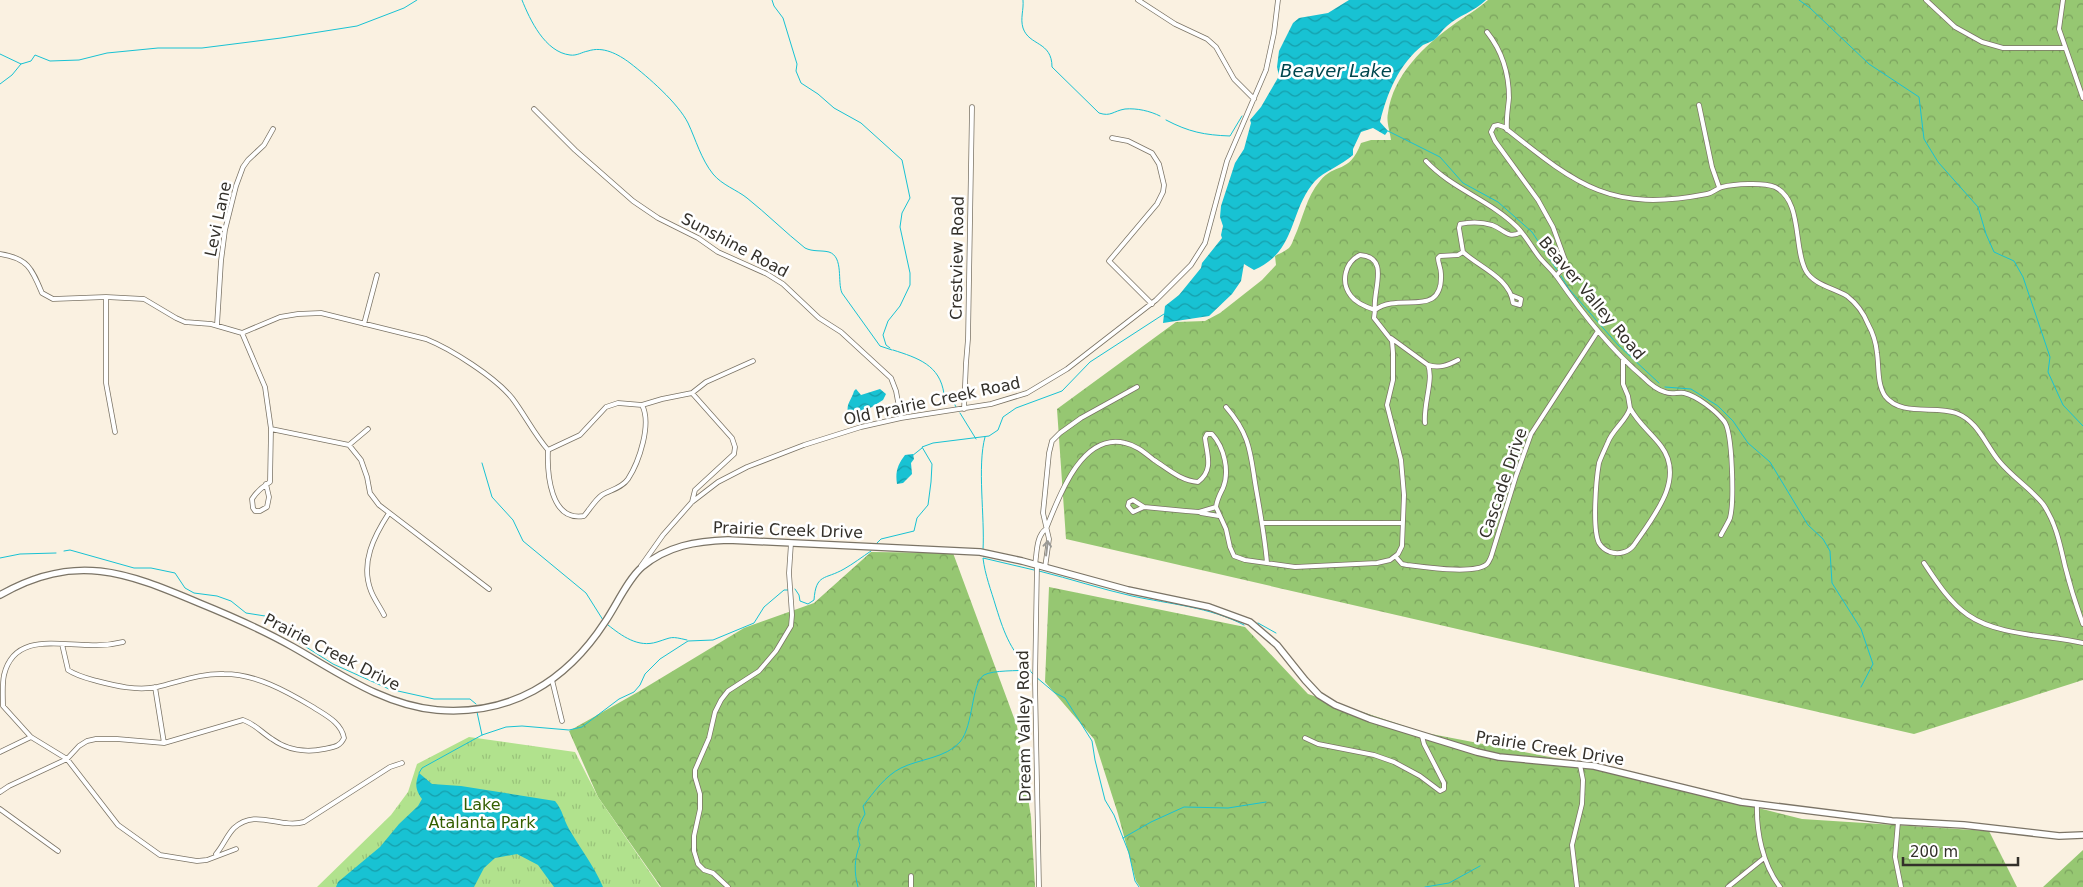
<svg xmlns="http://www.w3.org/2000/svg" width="2083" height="887" font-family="'DejaVu Sans',sans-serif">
  <defs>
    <pattern id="forest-crowns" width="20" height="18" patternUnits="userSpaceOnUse" patternTransform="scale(1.25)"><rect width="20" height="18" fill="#96c772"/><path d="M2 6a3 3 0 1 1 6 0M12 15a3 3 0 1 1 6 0" fill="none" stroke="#7ba25e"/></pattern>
    <pattern id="park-tufts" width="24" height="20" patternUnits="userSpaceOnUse" patternTransform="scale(1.25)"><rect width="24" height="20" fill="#b1e28d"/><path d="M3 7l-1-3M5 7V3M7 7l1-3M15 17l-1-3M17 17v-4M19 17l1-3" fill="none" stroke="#99c27a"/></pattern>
    <pattern id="water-waves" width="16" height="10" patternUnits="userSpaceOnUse" patternTransform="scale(1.25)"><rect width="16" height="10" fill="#18c2d3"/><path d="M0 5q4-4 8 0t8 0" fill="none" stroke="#169eab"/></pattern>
  </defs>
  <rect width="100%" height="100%" fill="#faf1e1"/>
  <!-- forest -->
  <path fill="url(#forest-crowns)" d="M1488,0H2083V680L1914,734L1066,539L1057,409L1176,322L1205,321L1220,313L1262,280L1276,265L1275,256C1279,254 1285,251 1289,248C1291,246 1293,241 1294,238C1303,219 1306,197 1320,181C1335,162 1349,175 1361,143L1371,140H1391C1390,132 1386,121 1388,113C1393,75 1424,46 1453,25C1465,16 1477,10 1488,0Z
    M871,552L953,553L1017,726L1031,817L1035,887H661L598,797L569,731L638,692L744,628L814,603Z
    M1049,587L1245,627L1308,694L1426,733L1581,763L1802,819L1989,831L2017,887H1140L1136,881L1118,814L1094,739L1045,682Z
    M2083,850V887H2043Z"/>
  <!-- park -->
  <path fill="url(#park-tufts)" d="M469,737L575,752L598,797L660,887H317L391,815L408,792L417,764Z"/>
  <!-- water -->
  <path fill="url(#water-waves)" d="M1349,0H1486C1474,12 1459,15 1447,26C1442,30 1439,36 1434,40C1431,42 1427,43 1423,45C1399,64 1387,93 1380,122L1388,131L1385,135L1373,128L1361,132L1353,149V155C1342,165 1323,172 1315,181C1289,210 1297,252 1254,270L1244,264L1241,281L1232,294L1209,316L1163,323L1165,306L1179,295L1201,268L1202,263L1222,238L1221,235L1223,226L1220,217L1221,206L1235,163L1244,149L1251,123L1250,120L1261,107L1279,76L1277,67L1279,51L1293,23L1299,18L1328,13Z
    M856,389L861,395L880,389L886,394L883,400L867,410L865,419C859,420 851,418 848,412C846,404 852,399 854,391Z
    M913,454L914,459L911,463L912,474L903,483L897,484C895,472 898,464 905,455Z
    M419,773L432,784L461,786L555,801C563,811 563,818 569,829C580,848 594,866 603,887H554L538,865L517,854L495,858L484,868L474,887H336L338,882L380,847L399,824L418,806L422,799C415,789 415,784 419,773Z"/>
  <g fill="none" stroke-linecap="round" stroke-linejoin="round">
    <!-- stream -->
    <path stroke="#18c2d3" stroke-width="1" d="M522,0C530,20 545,52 570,55C577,56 582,52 588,51C603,46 618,54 630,63C648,77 678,103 688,123C696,140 701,159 713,174C722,185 737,190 747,198C767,214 785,232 805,248C813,252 821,250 829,252C844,257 837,282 842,293L880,346L892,350
      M772,0L774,6L783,18L797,64L796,71L801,83L818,94L834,108L861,123L902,160L910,198L902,213L900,227L910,273V285L900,306L888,321L883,335L886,345L890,348
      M1023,0C1024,10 1020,18 1023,28C1029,46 1052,41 1052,67L1099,113C1111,117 1113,111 1125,109C1137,108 1150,111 1160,116
      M1799,0L1810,8L1869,64L1919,97L1924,139L1938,162L1978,207L1986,234L1994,252L2014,261L2023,277L2050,357L2048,372L2063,405L2083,426
      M0,54L21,64L31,61L35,55L50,61L79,60L107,53L158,48H202L281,38L357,26L404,8L417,0
      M0,84L12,75L21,64
      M1166,120C1189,132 1204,135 1230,136L1242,116
      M1388,131L1440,157L1463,183L1498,202L1532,232L1557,270
      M1561,276L1569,289L1618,345L1659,383
      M893,350C918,358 940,365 944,394L951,397L956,407
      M1665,387L1691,389L1718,406L1733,421L1748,443L1770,462L1808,525L1823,539L1830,551L1832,583L1861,629L1873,664L1861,687
      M960,413L976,439
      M912,456L922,448
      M482,463L492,497L513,520L523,541L586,593L603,620
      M876,544L881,539L914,531L917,518L928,505L931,482L932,464L922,447L933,443L989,436L998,430L1003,417L1016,408L1062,391L1090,362L1164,314
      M983,550C985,517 977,466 985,437
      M64,551L70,550L134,568H151L175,573L185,588L194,593L217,596L231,601L246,613L265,616L284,633L333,664L389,689L434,699H470L476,704
      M0,558L20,554L56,553
      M1039,571C1071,579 1101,589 1132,596C1169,604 1210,607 1244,625
      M795,589L799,595L800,601L808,604L814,600C816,573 825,580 844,569C853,564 862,557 871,551
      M1258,623L1276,633
      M608,625C622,636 638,648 657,642C673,637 670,636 687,640
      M1033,674C1011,651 1005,636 996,607C991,590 985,575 983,558L1034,570
      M1036,677L1055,693L1065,698L1092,741L1095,760L1105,800L1114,815L1129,853L1135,881L1139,887
      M477,712L482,735
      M419,773L422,768L482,735L506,727L522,726L569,730L582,727L619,699L634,692L640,685L645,674L660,659L688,641L713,640L754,623L764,607L784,590H788
      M1123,838L1151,822L1184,807L1228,808L1266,802
      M858,887C854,873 854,858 860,845C855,831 859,825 865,814L863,806C874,792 885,776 901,768C919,759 946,758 960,742C974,725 971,683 984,675C993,670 1018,671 1030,670
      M1425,887L1449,883L1480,866"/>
    <defs>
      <path id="street" d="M1138,0L1175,24L1207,39L1216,47L1234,79L1254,99
        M1926,0L1955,27L1982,42L2003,48H2065
        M2063,0L2059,29L2083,98
        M1487,32C1502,51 1509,74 1509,98C1508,109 1506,119 1507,130
        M1699,105L1712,167L1719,187
        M534,109L575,150L633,201L658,218L698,238L718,252L767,274L783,284L819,318L841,332L891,378L896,391L901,418
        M1112,138L1128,141L1152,153L1159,164L1164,185L1163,192L1157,204L1109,261L1152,304
        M1426,161C1452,189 1490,200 1517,227C1526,236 1532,248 1540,258C1545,264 1552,270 1557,277C1582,313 1610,349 1643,377C1649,383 1657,390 1665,392C1671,395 1678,392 1684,393C1697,396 1715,410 1724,421C1733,432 1734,503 1730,518C1728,523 1724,529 1721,535
        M1463,252C1479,267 1510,278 1513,303L1520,305L1521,299L1511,295
        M1463,252L1459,228L1460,224C1470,222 1482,222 1492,225C1504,229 1508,240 1521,232
        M0,254C28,258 32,269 42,293L53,299L106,297L144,299L176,318L185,322L211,324L242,333L280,317L298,314L321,313L426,339C451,349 495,377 512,398C525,415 534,434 548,450
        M1360,255C1391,257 1372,291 1375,310C1366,307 1356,303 1351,296C1340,282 1345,262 1360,255Z
        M1556,276L1564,267L1565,260L1553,227L1538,200L1495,141L1491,132L1494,126L1498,125L1504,127C1577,185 1610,213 1707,194C1713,193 1717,188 1722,187C1734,184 1763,182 1775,187C1803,201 1793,248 1806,271C1814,285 1834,288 1847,296C1856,303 1864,314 1868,324C1873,333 1876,343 1877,353C1879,366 1877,384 1885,396C1901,417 1935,405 1956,413C1978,421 1985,444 1999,461C2012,477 2030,488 2043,504C2056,523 2060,544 2065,566C2070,586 2076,605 2083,624
        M106,297V383L115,432
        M364,324L377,275
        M217,325L221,261L225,230L236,186L243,167L248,160L264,145L273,129
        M242,333L265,387L271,429L270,482C262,487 257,491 252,499L253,508L255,511H260L267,507L269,497L266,484
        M1391,338L1428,365C1434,379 1423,405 1425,423
        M1623,360V384L1628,396L1630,408
        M1428,365C1439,369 1448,365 1458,360
        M692,393L732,438L735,447L734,454L695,490L692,502
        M1226,407C1253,438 1250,457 1257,494C1261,517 1265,539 1267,563
        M1630,408C1638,423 1651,433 1661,446C1686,479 1653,517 1634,545C1629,552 1619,555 1610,552C1605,550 1602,548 1599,543C1592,529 1596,480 1599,463C1601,457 1605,449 1608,442C1613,429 1627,420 1630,408Z
        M964,409L966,363L968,339L972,107
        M271,429L349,445L361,460L367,477L370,493L379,505L489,589
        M349,445L368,429
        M548,450L580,435L606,407L618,403L642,405L662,399L692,393L706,382L753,361
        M548,450C547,473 550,522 584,516C590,509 595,500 602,495C610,490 622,488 628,479C639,462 652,424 642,405
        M1144,507L1133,512L1128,506L1129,502L1133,500L1144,507L1186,511L1199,512L1216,507
        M1201,513L1219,516
        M1263,523H1403
        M1396,557L1402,564L1407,565C1424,567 1475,575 1487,564C1489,562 1490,559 1491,557L1516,476L1531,434L1598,331
        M1924,563C1936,581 1950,603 1968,615C1998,636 2048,635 2083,643
        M1035,565C1037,553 1036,536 1046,529C1058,499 1081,432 1125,443C1136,445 1145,453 1154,460C1168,469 1181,481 1198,482C1214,470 1207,455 1205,438L1207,434H1212C1224,447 1230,471 1223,488C1220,494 1217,499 1216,507L1226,529L1230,547L1234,556L1245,560L1295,567L1377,563L1390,560L1398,554L1402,546L1404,495L1401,460L1387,405L1393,380V353L1392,341L1374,318L1375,310C1399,291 1443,320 1441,274C1441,268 1438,263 1438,258L1440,256L1458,255L1463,252
        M1037,565L1035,681L1039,887
        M641,566L663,535L692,502L718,482L747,467L804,445L861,427L901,418L991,404L1027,393L1067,369L1156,300L1191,265L1205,243L1227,161L1266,70L1274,33L1278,0
        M1045,568L1049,539L1043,513L1049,453L1052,441L1060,433L1081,418L1137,387
        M384,615C380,607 374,599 371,591C360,563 374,536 389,513
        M552,680L562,721
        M155,687L164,743
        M31,737L3,706C3,696 2,685 4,675C14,633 58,645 88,645C100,646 111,645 123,642
        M1305,738L1318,744L1374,755L1394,762L1420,776L1440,791L1444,789V783L1424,744L1422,736
        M0,752L31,737L67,759L118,825L160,855L197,861L207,860L236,849
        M0,792L9,786L67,759L79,746L87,741L96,739H117L164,743L243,720C255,724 261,732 272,739C287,750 306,753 324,749C333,747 340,747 344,738C341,722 325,715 313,707C286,691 256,674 224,674C201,673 179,682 157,687C137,691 116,686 97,681C86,678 77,676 68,670L62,644
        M1757,804C1756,832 1763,865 1780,887
        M0,809L58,851
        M1898,822L1895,857L1901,887
        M216,854C223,846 227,835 234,828C256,808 279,829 304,822L390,767L402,763
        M911,876V887
        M728,887L713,873L704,870L698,864L694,851V836L700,809V794L695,777V770L709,738L715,712L721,700L728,691L759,671L776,651L791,626L792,615L789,573L791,543
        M1577,887L1572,845L1582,804L1583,780L1580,765
        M1728,887L1764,858"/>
      <path id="secondary" d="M0,595C75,552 126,572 199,603C231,616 263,630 293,647C339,673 383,705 437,710C510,716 566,682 605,622C616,606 628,579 642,567C667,546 696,541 728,540L980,552L1022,561L1128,590L1209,607L1250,622L1277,645L1305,680L1319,695L1335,705L1370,719L1477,752L1499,757L1594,766L1741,802L1892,821L1964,825L2059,836L2083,835"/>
    </defs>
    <!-- street casing -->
    <use href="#street" stroke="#7b7466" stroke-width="5.5"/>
    <!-- secondary casing -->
    <use href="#secondary" stroke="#7b7466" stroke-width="8"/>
    <!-- street -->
    <use href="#street" stroke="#fff" stroke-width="4"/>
    <!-- secondary -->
    <use href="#secondary" stroke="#fff" stroke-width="5.5"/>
  </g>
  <!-- one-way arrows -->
  <defs><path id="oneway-shaft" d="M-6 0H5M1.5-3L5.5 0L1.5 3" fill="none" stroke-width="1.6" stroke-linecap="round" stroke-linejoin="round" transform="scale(1.25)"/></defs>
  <use stroke="#999894" href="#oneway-shaft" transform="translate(1047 548) rotate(-83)"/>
  <g text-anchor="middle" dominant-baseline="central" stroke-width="5" stroke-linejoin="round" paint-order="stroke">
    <!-- street labels -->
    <g font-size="16" fill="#33302a" stroke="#fff">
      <text transform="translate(218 219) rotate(-78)">Levi Lane</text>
      <text transform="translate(735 245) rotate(28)">Sunshine Road</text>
      <text transform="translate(957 258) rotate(-89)">Crestview Road</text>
      <text transform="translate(1592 298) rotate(50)">Beaver Valley Road</text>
      <text transform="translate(932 401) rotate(-12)">Old Prairie Creek Road</text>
      <text transform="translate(1503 483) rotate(-71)">Cascade Drive</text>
      <text transform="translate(788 530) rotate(2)">Prairie Creek Drive</text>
      <text transform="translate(332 652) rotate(27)">Prairie Creek Drive</text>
      <text transform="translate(1024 726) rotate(-91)">Dream Valley Road</text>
      <text transform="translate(1550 748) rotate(9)">Prairie Creek Drive</text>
    </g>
    <!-- park labels -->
    <g font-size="16" fill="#345e00" stroke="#fff">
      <text x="482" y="804">Lake<tspan x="482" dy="18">Atalanta Park</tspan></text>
    </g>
    <!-- water labels -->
    <g font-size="18" font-style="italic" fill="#00464d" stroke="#fff">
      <text x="1336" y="70">Beaver Lake</text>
    </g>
  </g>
  <!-- scale -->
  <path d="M1903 857v8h115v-8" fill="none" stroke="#33302a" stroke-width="2.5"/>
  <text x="1910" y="857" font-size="15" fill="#33302a" stroke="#ffffff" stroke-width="4" paint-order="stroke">200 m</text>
</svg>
